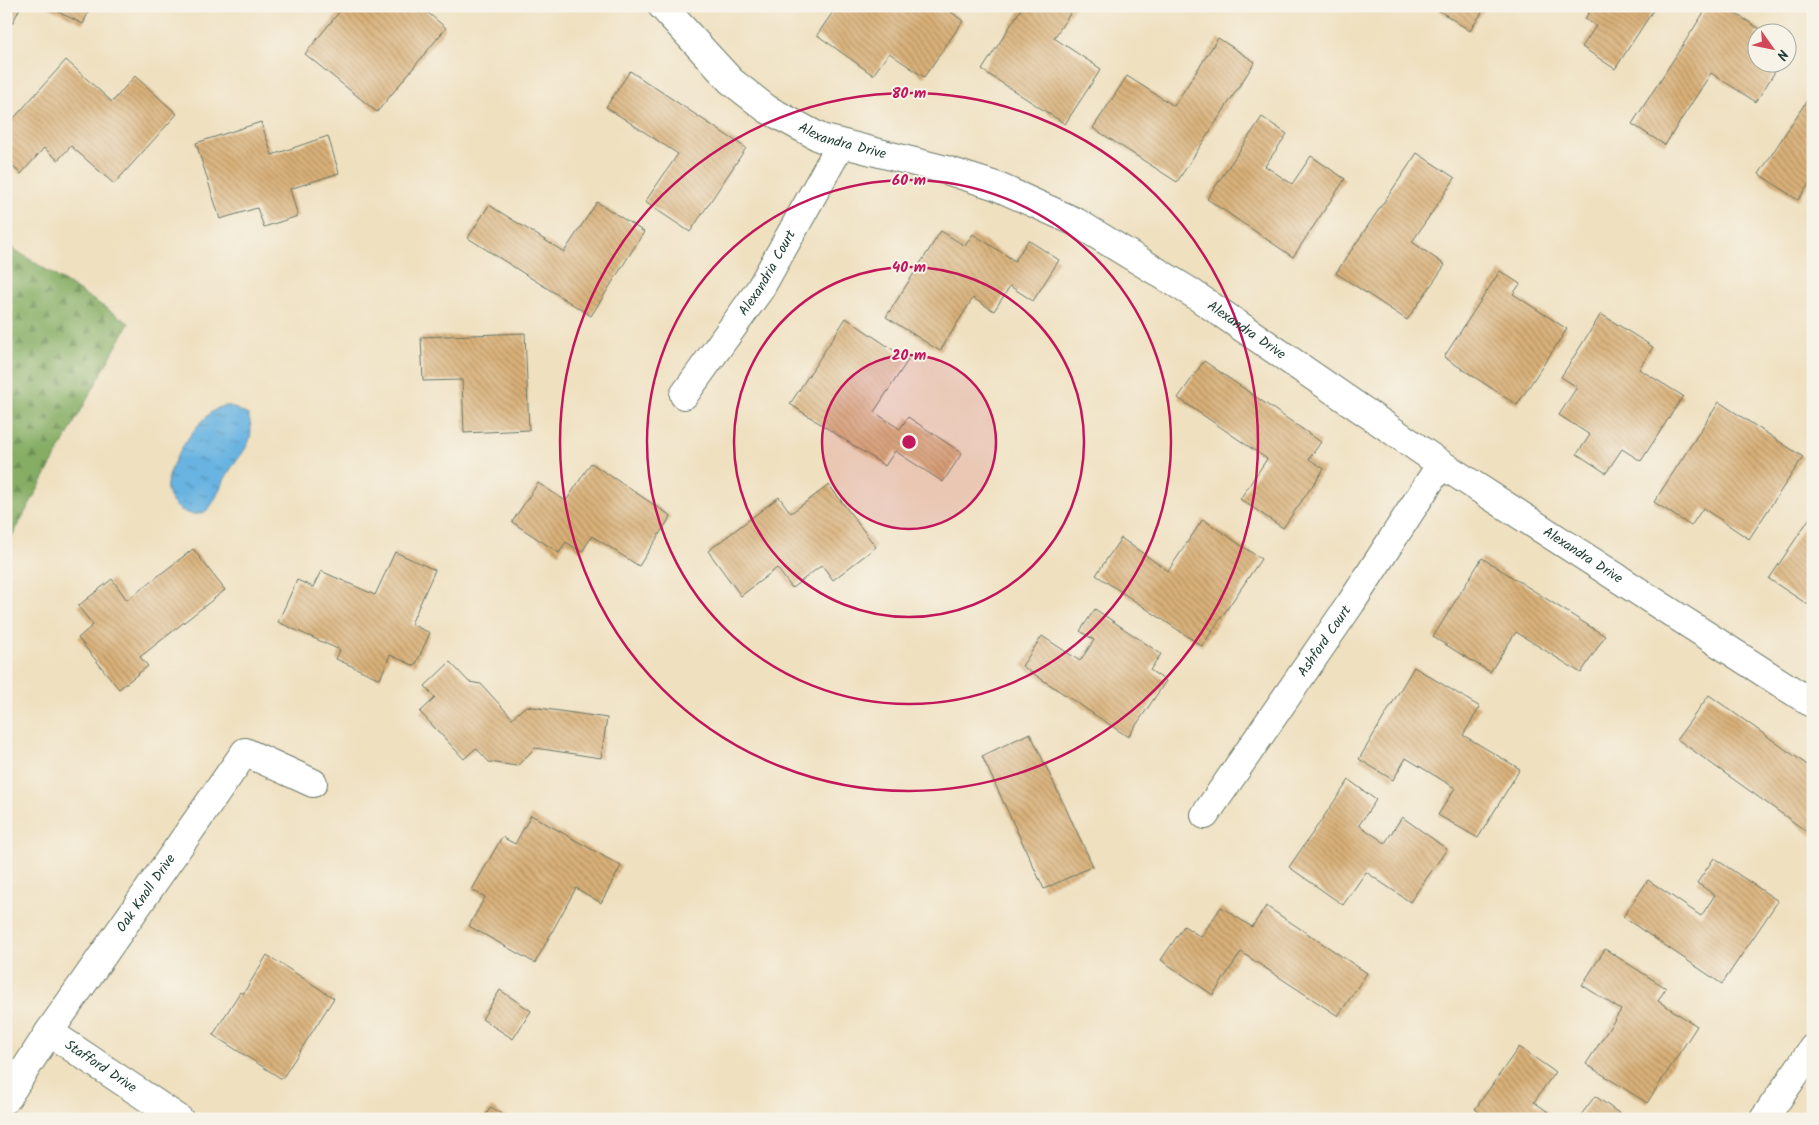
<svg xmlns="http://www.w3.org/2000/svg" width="1819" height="1125" font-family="Kalam,sans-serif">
  <defs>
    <pattern id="forest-firs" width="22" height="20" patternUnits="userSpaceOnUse" patternTransform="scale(1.25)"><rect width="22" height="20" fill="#85ad64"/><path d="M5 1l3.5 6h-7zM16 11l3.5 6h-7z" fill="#6c8e53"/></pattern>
    <pattern id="water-ripples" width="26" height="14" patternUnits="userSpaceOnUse" patternTransform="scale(1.25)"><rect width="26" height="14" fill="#68b3e1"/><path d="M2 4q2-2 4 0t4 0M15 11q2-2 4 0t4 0" fill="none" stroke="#5593b7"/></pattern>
    <pattern id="building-back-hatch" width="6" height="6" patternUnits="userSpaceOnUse" patternTransform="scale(1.25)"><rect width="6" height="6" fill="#d9b078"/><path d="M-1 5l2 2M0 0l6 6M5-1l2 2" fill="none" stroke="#af9063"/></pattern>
  </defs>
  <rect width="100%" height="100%" fill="#f7f3e8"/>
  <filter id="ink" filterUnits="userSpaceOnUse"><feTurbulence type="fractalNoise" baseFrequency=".02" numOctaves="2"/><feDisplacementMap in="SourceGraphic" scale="10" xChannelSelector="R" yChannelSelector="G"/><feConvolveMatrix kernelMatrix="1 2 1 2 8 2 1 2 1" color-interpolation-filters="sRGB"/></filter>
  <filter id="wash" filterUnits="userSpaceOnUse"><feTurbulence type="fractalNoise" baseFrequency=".0096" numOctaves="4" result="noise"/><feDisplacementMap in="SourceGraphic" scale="20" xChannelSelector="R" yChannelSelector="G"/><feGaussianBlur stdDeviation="1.12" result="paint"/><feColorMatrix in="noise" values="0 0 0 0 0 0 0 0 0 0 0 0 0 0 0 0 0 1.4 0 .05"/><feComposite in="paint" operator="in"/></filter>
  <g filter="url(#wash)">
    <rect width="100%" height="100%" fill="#efe0c0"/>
    <!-- forest -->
    <path fill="url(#forest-firs)" stroke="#52754c" d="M6,244L129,323L6,547Z"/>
    <!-- water -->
    <path fill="url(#water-ripples)" stroke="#44788a" d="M230,406L248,415C257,440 244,450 230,470C223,480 217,498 210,507C197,524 170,509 167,490C164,468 199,417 218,408C222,406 226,406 230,406Z"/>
    <g id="blocks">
      <!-- building -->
      <path fill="url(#building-back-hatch)" d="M6,6H21L12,24L6,21Z
        M46,6H91L83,24Z
        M344,6H420L446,28L377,112L305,54Z
        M837,6H943L963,21L924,77L889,53L873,75L817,35Z
        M1023,6H1075L1054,38L1101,69L1065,124L982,70Z
        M1439,6H1486L1470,31L1437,9Z
        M1593,6H1656L1615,69L1582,47L1596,26L1585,19Z
        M1708,6H1723L1765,32H1756V62H1781L1756,102L1711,73L1665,145L1632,124Z
        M1218,38L1255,62L1177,182L1093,128L1127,76L1174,106Z
        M66,60L112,102L135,76L177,114L114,184L71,146L58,160L44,148L21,174L6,161V127Z
        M630,71L746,148L690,232L645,202L678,154L606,107Z
        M1813,91V178L1798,200L1759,174Z
        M1262,117L1287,134L1265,166L1292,184L1311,156L1345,179L1293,257L1207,199Z
        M261,122L272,155L328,136L339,173L290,189L298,216L264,227L257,208L220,219L196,143Z
        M1417,153L1455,178L1412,242L1445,265L1407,320L1336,273Z
        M597,202L644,232L591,316L468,238L489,205L564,252Z
        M941,231L965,246L973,234L1015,261L1028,240L1059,260L1033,301L1010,286L994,311L973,298L940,351L886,317Z
        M1500,271L1520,284L1513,294L1567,329L1517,405L1444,357Z
        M1601,314L1653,347L1639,369L1683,396L1641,461L1622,449L1606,473L1577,454L1590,435L1559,415L1577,387L1561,377Z
        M846,318L908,360L874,412L900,429L908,417L962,453L943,482L895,451L885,466L790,404Z
        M525,333L529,430L464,433L462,380L423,381L421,337Z
        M1204,361L1321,442L1309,459L1324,469L1283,528L1240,499L1267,459L1178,398Z
        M1719,402L1803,457L1749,539L1703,508L1691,526L1654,502Z
        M591,463L671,516L639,566L592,536L582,552L566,542L559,553L512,522L538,483L566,501Z
        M829,485L876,547L833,580L822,565L792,588L777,568L741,596L708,551L779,497L791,513Z
        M1813,513V608L1769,579Z
        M1203,519L1261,559L1202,646L1096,575L1121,538L1168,571Z
        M193,549L225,590L140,657L148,666L119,689L78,638L93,625L78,606L112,579L127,600Z
        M395,552L435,570L411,624L430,633L415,666L390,655L380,679L336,659L340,650L278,622L297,580L313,587L321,571L375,595Z
        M1482,558L1605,636L1581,673L1516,632L1490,672L1433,637Z
        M1095,609L1161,654L1150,670L1166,681L1128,737L1022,666L1042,636L1080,661L1094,640L1080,631Z
        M450,662L469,682L481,684L512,718L526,706L607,718L601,758L535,748L517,766L489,762L476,748L464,759L420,712L435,698L425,686Z
        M1414,667L1480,707L1463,735L1520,769L1478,838L1438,815L1455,788L1406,758L1393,780L1359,759Z
        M1709,695L1813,769V836L1677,739Z
        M1030,733L1093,866L1044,889L982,756Z
        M1349,780L1376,800L1359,825L1385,843L1402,817L1447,849L1410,902L1366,872L1343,905L1289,867Z
        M531,815L621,866L601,903L576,888L535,963L469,926L485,897L472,890L502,837L515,844Z
        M1714,858L1778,901L1722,984L1623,917L1648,880L1701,916L1715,895L1697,883Z
        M1266,906L1367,973L1338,1016L1241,952L1213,995L1161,960L1184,926L1201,937L1221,907L1252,927Z
        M1605,949L1666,988L1658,1001L1697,1026L1647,1103L1586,1064L1621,1010L1582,985Z
        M267,955L334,998L282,1079L213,1035L240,992L243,994Z
        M500,990L531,1011L513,1039L482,1019Z
        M1519,1047L1555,1072L1534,1102L1558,1119H1489L1475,1109Z
        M1595,1096L1623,1116L1620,1119H1578Z
        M491,1107L509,1119H483Z"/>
    </g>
  </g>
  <g filter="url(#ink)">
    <use href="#blocks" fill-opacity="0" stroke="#687665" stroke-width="1"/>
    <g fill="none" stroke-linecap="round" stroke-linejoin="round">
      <defs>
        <g id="minor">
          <path id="s1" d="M662,6L731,81L767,109L821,138L946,170L996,186L1076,222L1192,293L1441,464L1813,704"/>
          <path id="s2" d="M684,395L760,289L841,144"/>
          <path id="s3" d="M1205,815L1351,603L1441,464"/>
          <path id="s4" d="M49,1032L179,1119"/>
          <path id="s5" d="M6,1099L49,1032L245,752L313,783"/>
          <path d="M1764,1119L1813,1048"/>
        </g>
      </defs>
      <!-- minor casing -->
      <use href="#minor" stroke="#687665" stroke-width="30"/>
      <!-- minor -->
      <use href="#minor" stroke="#fff" stroke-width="28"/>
    </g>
  </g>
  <!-- distance rings -->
  <circle cx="909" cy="442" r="87" fill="#c2185b" fill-opacity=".12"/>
  <g fill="none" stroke="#c2185b" stroke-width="2.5">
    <circle cx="909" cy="442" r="87"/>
    <circle cx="909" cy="442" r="175"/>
    <circle cx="909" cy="442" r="262"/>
    <circle cx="909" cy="442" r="349"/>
  </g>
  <g text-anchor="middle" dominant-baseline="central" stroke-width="4" stroke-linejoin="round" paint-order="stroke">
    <!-- street labels -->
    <g font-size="14" fill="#1f3d34" stroke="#f7f3e8">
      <text stroke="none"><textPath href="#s1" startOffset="230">Alexandra Drive</textPath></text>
      <text stroke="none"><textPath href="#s2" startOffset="148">Alexandria Court</textPath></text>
      <text stroke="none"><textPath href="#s1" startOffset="680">Alexandra Drive</textPath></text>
      <text stroke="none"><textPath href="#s1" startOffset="1085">Alexandra Drive</textPath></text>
      <text stroke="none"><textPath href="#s3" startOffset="211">Ashford Court</textPath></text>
      <text stroke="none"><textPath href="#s5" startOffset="249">Oak Knoll Drive</textPath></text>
      <text stroke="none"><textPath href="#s4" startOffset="62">Stafford Drive</textPath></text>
    </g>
  </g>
  <circle cx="909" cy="442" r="8" fill="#c2185b" stroke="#f7f3e8" stroke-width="2.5"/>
  <g font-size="15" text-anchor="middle" font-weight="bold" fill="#c2185b" stroke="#f7f3e8" stroke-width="4" stroke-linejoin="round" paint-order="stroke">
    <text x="909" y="98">80 m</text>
    <text x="909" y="185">60 m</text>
    <text x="909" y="272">40 m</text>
    <text x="909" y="360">20 m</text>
  </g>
  <!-- margin -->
  <rect width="1819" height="1125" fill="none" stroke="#f7f3e8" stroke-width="25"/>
  <!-- north arrow -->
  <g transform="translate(1772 48) rotate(123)"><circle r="24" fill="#f7f3e8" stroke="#a1aaa0"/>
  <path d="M0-4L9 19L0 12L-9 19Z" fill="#d1495b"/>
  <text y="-8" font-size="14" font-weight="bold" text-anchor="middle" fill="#1f3d34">N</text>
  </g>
</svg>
